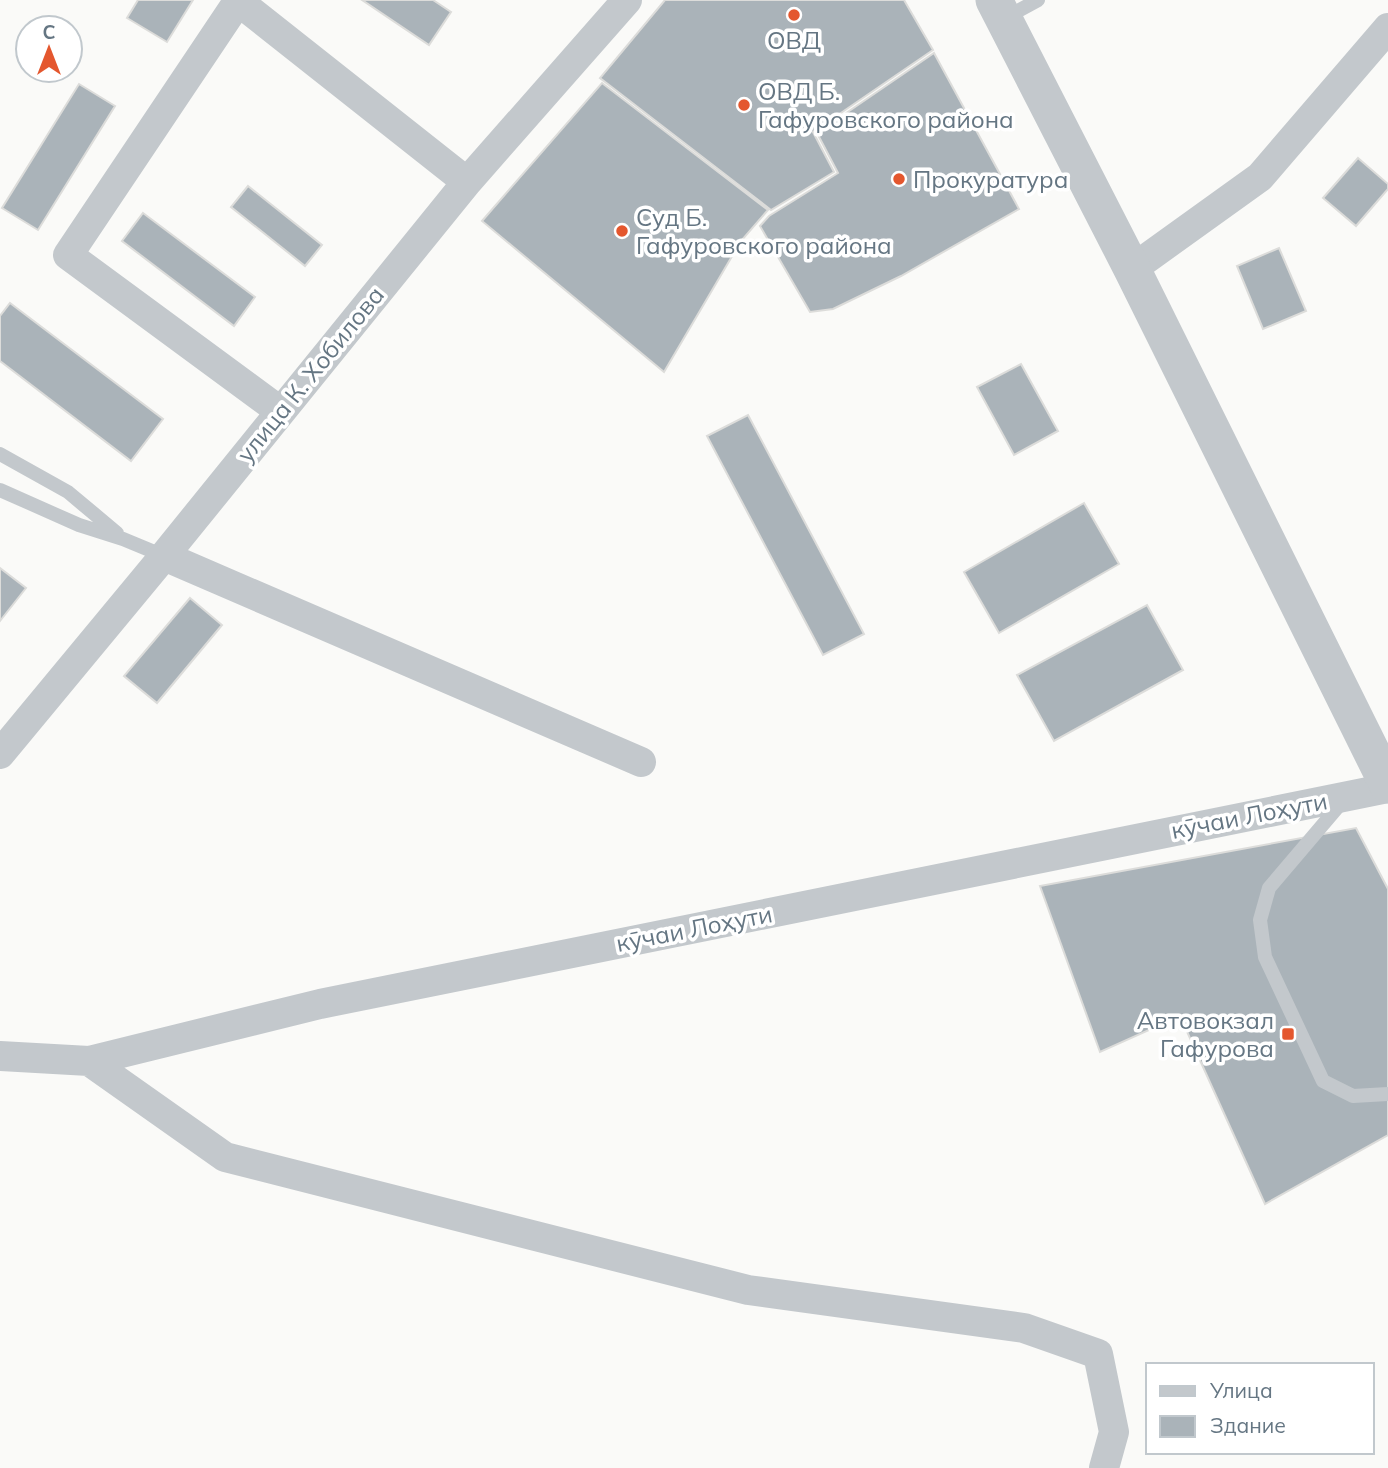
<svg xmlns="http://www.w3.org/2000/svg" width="1388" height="1468" font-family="Mulish,sans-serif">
  <rect width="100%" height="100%" fill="#fafaf8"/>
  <!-- building -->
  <path fill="#aab3b9" stroke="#dcdcda" stroke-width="2" d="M138,0H193L167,42L127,18Z
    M362,0H433L451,12L429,45Z
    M665,0H904L933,50L813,132L834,172L771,210L600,78Z
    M934,53L1019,209L901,276L833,309L810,312L760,226L769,216L838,173L817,133Z
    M602,83L768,210L741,241L664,372L482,221Z
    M79,84L115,106L38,230L2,208Z
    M1358,158L1388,184V189L1356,226L1323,198Z
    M248,186L322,245L305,266L231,207Z
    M143,213L255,297L234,326L122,241Z
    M1279,248L1306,311L1263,329L1237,266Z
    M10,303L163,419L131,461L0,361V316Z
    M1021,364L1058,431L1014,455L977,387Z
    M748,415L864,634L823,655L707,436Z
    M1084,503L1119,564L999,633L964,572Z
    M0,568L26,588L0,621Z
    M190,598L222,625L157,703L124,676Z
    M1147,605L1183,670L1054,741L1017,675Z
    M1356,828L1388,889V1135L1265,1204L1180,1016L1100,1052L1040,886Z"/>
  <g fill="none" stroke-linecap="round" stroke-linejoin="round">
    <!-- service -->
    <path stroke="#c3c8cc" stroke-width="14" d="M1005,18L1038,0
      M0,454L68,492L117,533
      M0,490L79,525L123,539L164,556
      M1343,801L1269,888L1260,920L1265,957L1323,1081L1353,1096L1388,1094"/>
    <!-- minor -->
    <path stroke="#c3c8cc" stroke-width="30" d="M239,0L68,255L280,411
      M238,1L467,182
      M1132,269L1260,177L1388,28
      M164,556L641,762
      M0,754L164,556L467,182L627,0
      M0,1056L89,1061L320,1004L1388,788
      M89,1061L225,1157L748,1290L1024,1328L1098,1354L1114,1432L1104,1468"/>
    <!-- tertiary -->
    <path stroke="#c3c8cc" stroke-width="37" d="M994,0L1132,269L1388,785"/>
  </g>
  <!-- markers -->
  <g fill="#e4572e" stroke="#fff" stroke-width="2.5">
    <circle cx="794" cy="15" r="7"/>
    <circle cx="744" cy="105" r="7"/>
    <circle cx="899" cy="179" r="7"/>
    <circle cx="622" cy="231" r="7"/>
    <rect x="1281" y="1027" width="14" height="14" rx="3.5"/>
  </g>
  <g text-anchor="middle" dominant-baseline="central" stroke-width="7" stroke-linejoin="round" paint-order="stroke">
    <!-- poi labels -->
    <g font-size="24" fill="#657683" stroke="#fff" text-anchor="start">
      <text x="794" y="40" text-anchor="middle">ОВД</text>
      <text x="758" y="91">ОВД Б.<tspan x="758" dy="28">Гафуровского района</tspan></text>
      <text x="913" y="179">Прокуратура</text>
      <text x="636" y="217">Суд Б.<tspan x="636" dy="28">Гафуровского района</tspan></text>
      <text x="1274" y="1020" text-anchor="end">Автовокзал<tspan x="1274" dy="28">Гафурова</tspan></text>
    </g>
    <!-- street labels -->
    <g font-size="24" fill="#657683" stroke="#fff">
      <text transform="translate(310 374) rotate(-51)">улица К. Хобилова</text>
      <text transform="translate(1249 815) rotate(-11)">кӯчаи Лоҳути</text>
      <text transform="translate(694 928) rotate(-11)">кӯчаи Лоҳути</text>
    </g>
  </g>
  <!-- legend -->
  <rect x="1146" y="1363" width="228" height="91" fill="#ffffff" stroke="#c1c8cd" stroke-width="2"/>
  <rect x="1160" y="1386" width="35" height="10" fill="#c3c8cc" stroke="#c1c8cd" stroke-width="2"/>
  <text x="1210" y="1398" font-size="21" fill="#657683">Улица</text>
  <rect x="1160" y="1416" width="35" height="21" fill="#aab3b9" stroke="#c1c8cd" stroke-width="2"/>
  <text x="1210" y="1433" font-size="21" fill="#657683">Здание</text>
  <!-- north arrow -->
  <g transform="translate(49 49)"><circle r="33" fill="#ffffff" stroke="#c1c8cd" stroke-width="2"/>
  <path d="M0-5L12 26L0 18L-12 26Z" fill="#e4572e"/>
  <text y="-10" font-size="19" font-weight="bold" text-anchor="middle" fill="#657683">С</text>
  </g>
</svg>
